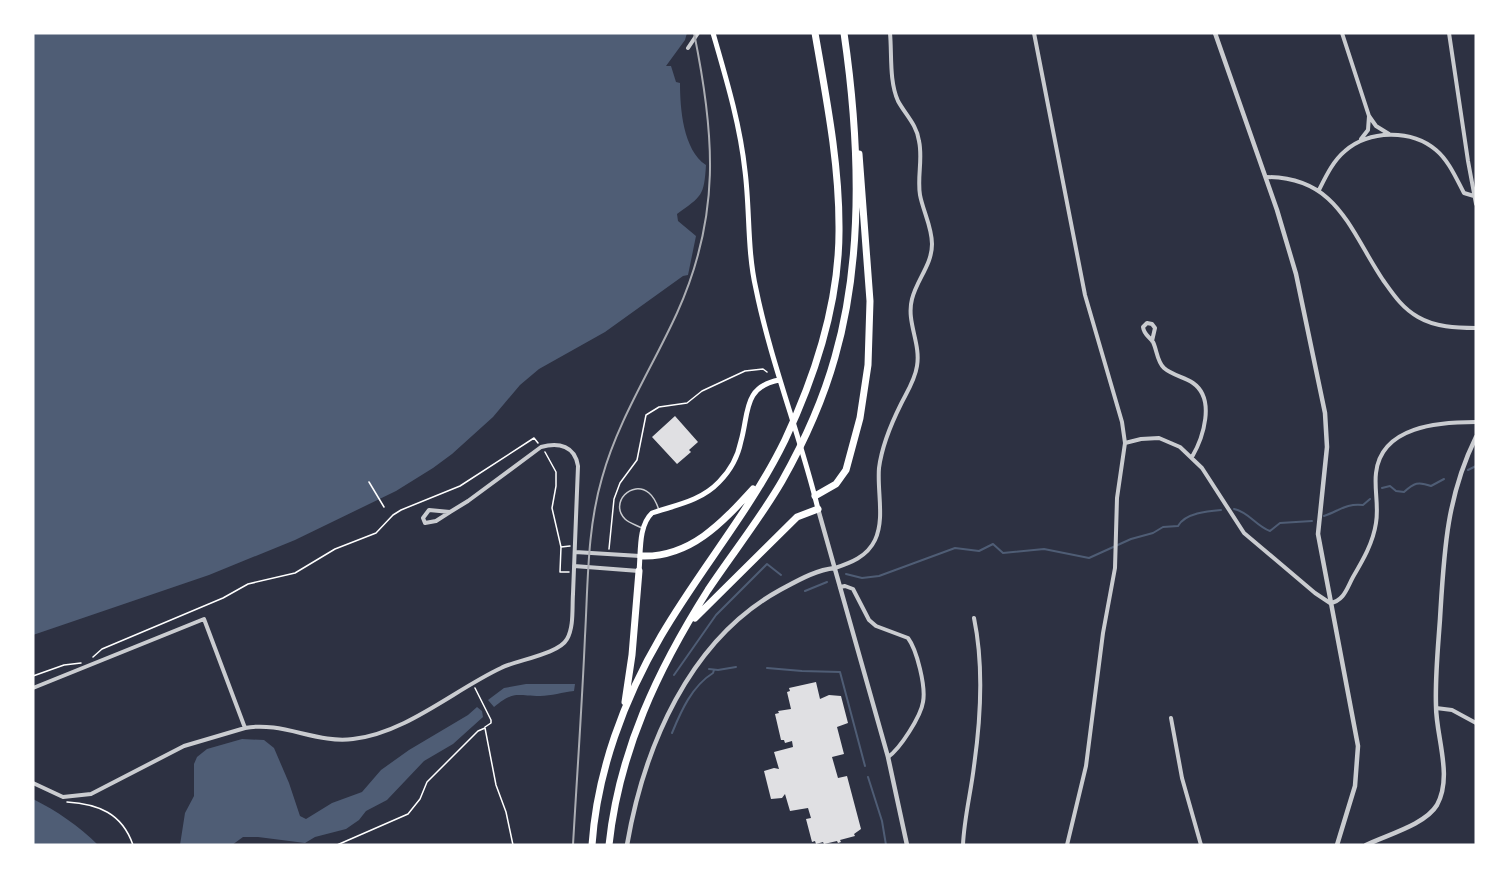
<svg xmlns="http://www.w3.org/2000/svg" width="1509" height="878" font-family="Bitter,serif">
  <rect width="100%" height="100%" fill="#2d3142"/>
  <!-- water -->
  <path fill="#4f5d75" d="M33,33H687L685,40L666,66H671L676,82L680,83C680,108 683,150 706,165C704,196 702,196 677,214L678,221L696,236L688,275L683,276L605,332L539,369L520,385L493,417L452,454L433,468L396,491L295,540L209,575L33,635Z
    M526,684H575L574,691C563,692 551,696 540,696C516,696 515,690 494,707L488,700L504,688Z
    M477,707L482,711L483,717L453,744L424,761L387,800L366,811L359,820L346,829L315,837L305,843L258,837H243L232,845H180L185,813L194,796V764L197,757L207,749L242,739L264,740L274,748L289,783L300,816L306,819L332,803L362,792L381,770L409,750L468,715Z
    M33,799C57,811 79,826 98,845H33Z"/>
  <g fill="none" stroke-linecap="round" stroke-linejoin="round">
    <!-- stream -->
    <path stroke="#4f5d75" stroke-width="2" d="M1468,470L1476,466
      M1382,488L1390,486L1396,491L1404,492C1414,483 1418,481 1431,486L1444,479
      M1234,509C1249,512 1256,526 1270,531L1280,523L1312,521
      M1324,516C1339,511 1346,503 1363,505L1370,499
      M846,574L862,578L879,576L955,548L979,551L993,544L1003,553L1044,549L1089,558L1131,539L1153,533L1163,527L1178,526C1185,513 1208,511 1221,510
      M805,591L827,582
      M767,668L802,671L840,672L865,766
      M709,669L718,670L736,667
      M674,675L716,615L767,564L781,575
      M672,733C681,711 692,686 713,673L714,670
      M868,777L882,821L886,845"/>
  </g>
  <!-- building -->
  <path fill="#e0e0e3" d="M675,416L698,442L689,450L691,452L677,464L652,437Z
    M816,682L820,699L829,695L841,696L848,723L837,727L844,754L832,757L838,778L847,776L861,829L854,834L855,836L840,840L841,842L838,843L837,841L824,844L823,842L816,844L815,841L812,842L806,819L811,818L808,808L790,811L785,794L782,798L771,799L764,771L774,768L779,769L774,752L793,747L792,741L785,743L784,740H781L775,714L779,713L778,711L791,709L787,692L790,691L789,688Z"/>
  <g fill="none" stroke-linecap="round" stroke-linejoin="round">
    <!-- path -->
    <path stroke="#fff" stroke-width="1.5" d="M545,452L556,472V486L552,508L561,547L560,572H569
      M369,482L384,507
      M561,547L570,546
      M609,549L614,499L620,483L637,460L646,415L659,407L687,403L702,391L745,371L763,369L767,372
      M93,657L102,649L223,598L248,584L295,573L335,549L376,533L393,515L401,510L460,486L534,438L538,443
      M33,676L64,665L81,663
      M475,688L491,720V723L485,727
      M67,802C98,804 122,813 133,845
      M337,845L408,814L420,799L427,782L478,731L485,728L496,785L506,812L513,845"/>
    <!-- service -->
    <path stroke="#caccd0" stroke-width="1.5" d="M642,528C636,525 629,523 625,519C609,503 632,479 649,493C654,497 657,504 659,510"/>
    <!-- minor -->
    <path stroke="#caccd0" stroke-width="4" d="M1034,33L1085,295L1122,422L1125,443L1117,498L1115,568L1103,633L1086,766L1067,845
      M1342,33L1369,116L1376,126L1389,134
      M1449,33L1468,161L1476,204
      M688,48L698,33
      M1361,139L1368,130L1369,116
      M1266,177C1337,177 1349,229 1383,280C1393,294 1402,308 1418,317C1435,327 1456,328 1476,328
      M1319,190C1326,176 1333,161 1345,151C1369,130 1411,129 1436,150C1449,161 1456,178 1464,193L1474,196
      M1152,341L1155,328L1152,324L1147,323L1143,327C1144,335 1149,336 1153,342C1157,350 1157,362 1164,368C1172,375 1184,377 1193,383C1216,399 1203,438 1192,457
      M1125,443L1141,439L1159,438L1180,447L1202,468L1244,533L1315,593L1330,603C1344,601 1347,588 1353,577C1363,560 1373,543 1376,523C1379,506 1374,489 1376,473C1381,426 1439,422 1476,422
      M575,552L640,556
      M574,566L639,571
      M835,568C850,563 867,557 875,540C885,519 877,491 879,468C882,445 891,424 901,404C907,392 915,380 917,366C921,343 906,322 912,299C917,279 932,265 932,244C932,227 923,211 920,195C917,177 923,159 919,141C917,125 905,114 898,101C889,81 892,54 890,33
      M840,587L845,586L853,589L869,620L876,626L908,638C917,650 926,687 923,702C921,716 900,749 888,757
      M33,688L204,619L245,728L184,746L91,794L63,797L33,783
      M1436,708L1452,710L1476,723
      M1171,718L1182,778L1201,845
      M245,728C282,721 317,744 353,739C406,733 454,690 501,668C517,660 559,654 567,639C574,627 572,608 573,594C575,552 576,509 578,466C575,446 559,442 541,447L468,501L450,512L429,510L423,518L425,523L436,521L450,512
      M963,845C964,819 971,792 974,766C981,717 984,666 974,618"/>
    <!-- tertiary -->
    <path stroke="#caccd0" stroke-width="4.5" d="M1215,33L1277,210L1296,274L1325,413L1327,447L1318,534L1358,746L1355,786L1337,845
      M818,509L888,757L907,845
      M627,845C644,747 689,640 780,590C797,581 815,570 835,568
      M1366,845C1386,835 1425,825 1437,805C1453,776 1436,737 1436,706C1435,677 1438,648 1440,619C1444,553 1446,498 1476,437"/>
    <!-- primary -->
    <path stroke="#fff" stroke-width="5" d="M713,33C726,78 740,124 745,171C750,210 747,250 756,289C771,363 800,435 818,509
      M639,571C641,553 638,526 652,513C676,505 701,501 719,482C730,471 738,456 741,441C749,413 743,387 779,380"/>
    <!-- motorway -->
    <path stroke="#fff" stroke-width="7" d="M815,496L836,484L846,470L860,418L868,365L870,301L859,154
      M641,556C690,558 722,523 753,489
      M695,618L797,517L818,509
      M625,702L632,655L639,571
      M592,845C597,772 624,699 661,636C700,569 751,510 785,440C816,374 840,300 839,226C839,161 826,97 815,33
      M609,845C619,751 658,669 708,590C732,554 760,519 782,481C804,442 823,400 835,357C864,256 859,136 844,33"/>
    <!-- rail -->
    <path stroke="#abadb3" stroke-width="2" d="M573,845C577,775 582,706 585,636C588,584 587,529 602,478C618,420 652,368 677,313C721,216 715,135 694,33"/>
  </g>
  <!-- border -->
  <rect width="1509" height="878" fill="none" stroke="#ffffff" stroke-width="69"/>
</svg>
